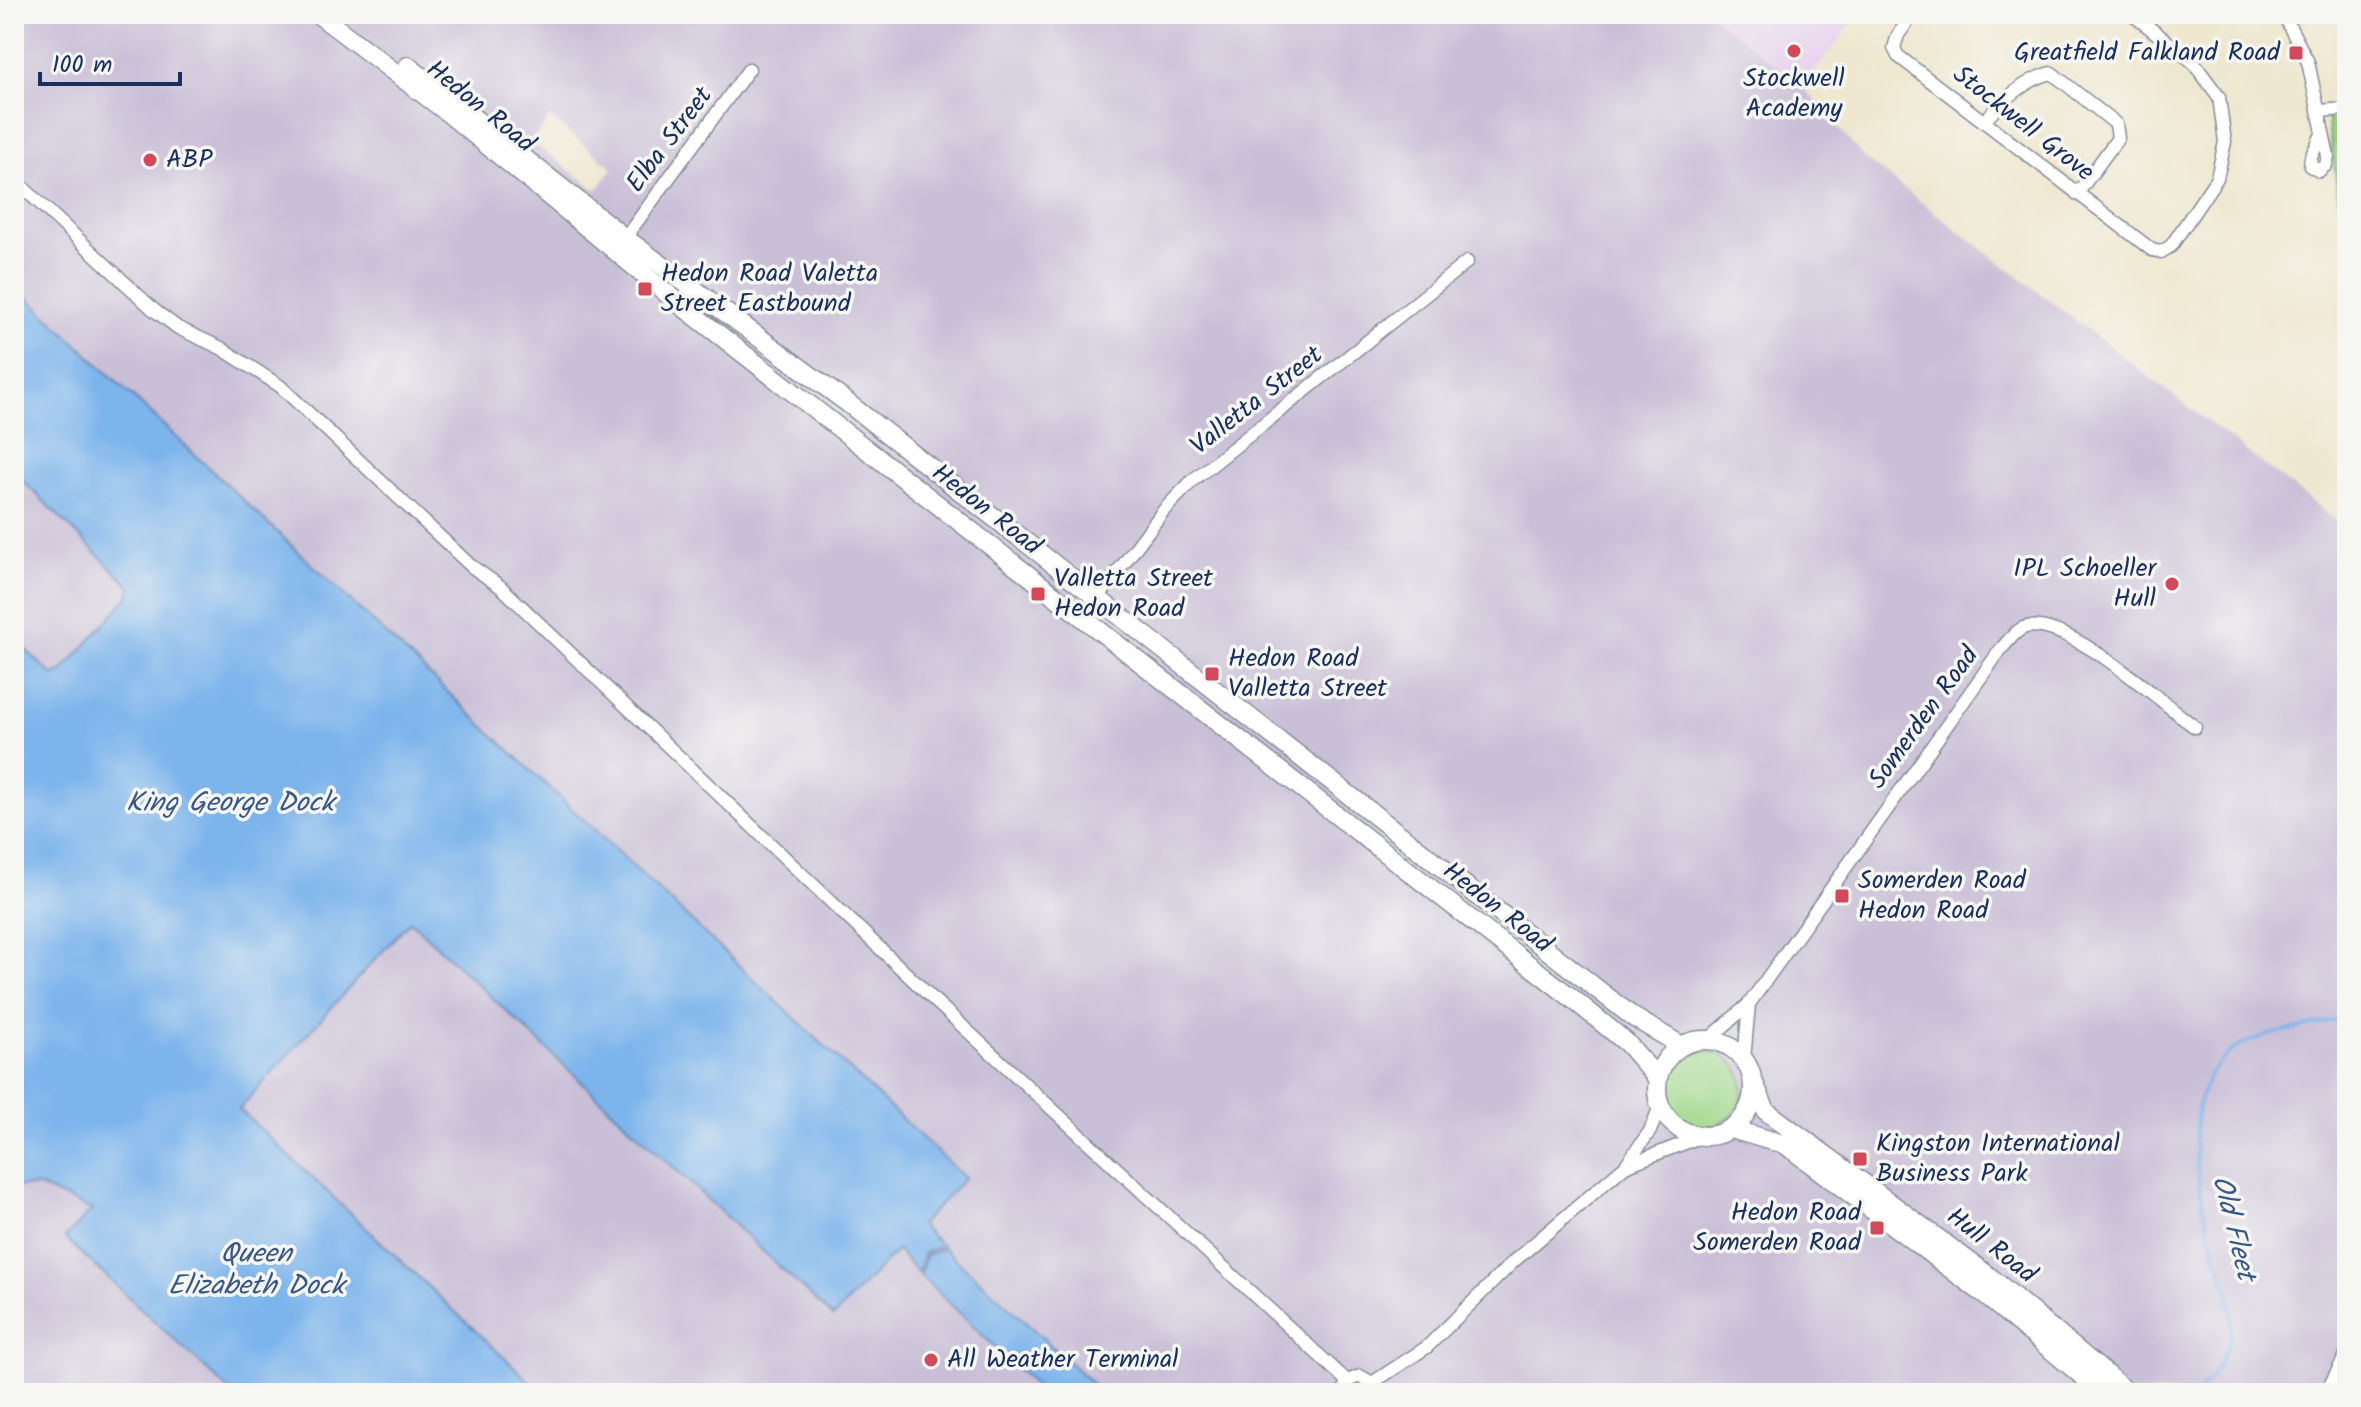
<svg xmlns="http://www.w3.org/2000/svg" width="2361" height="1407" font-family="Kalam,sans-serif">
  <rect width="100%" height="100%" fill="#f6f6f2"/>
  <filter id="ink" filterUnits="userSpaceOnUse"><feTurbulence type="fractalNoise" baseFrequency=".0125" numOctaves="2"/><feDisplacementMap in="SourceGraphic" scale="16" xChannelSelector="R" yChannelSelector="G"/><feConvolveMatrix kernelMatrix="1 2 1 2 8 2 1 2 1" color-interpolation-filters="sRGB"/></filter>
  <filter id="wash" filterUnits="userSpaceOnUse"><feTurbulence type="fractalNoise" baseFrequency=".006" numOctaves="4" result="noise"/><feDisplacementMap in="SourceGraphic" scale="32" xChannelSelector="R" yChannelSelector="G"/><feGaussianBlur stdDeviation="1.8" result="paint"/><feColorMatrix in="noise" values="0 0 0 0 0 0 0 0 0 0 0 0 0 0 0 0 0 1.4 0 .05"/><feComposite in="paint" operator="in"/></filter>
  <g filter="url(#wash)">
    <rect width="100%" height="100%" fill="#efe7cf"/>
    <!-- built -->
    <path fill="#e8d2ee" d="M1710,14H1859L1803,87Z"/>
    <!-- industrial -->
    <path fill="#c9bfd7" fill-rule="evenodd" d="M14,14H1710L1803,87L1865,159L2347,529V1393H14ZM550,117L613,168L597,190L531,142Z"/>
    <!-- green -->
    <path fill="#9fd88a" stroke="#5d8474" stroke-width="2" d="M2347,113V226H2343L2327,115Z
      M1667 1089a38 38 0 1 1 76 0a38 38 0 1 1-76 0Z"/>
    <!-- water -->
    <path fill="#7cb4ec" stroke="#4c72a5" stroke-width="2" d="M14,285L965,1178L920,1225L942,1246L924,1253L918,1273L897,1250L833,1317L410,921L239,1109L542,1393H232L65,1238L92,1210L40,1187L14,1186V639L53,675L62,672L129,596L131,587L14,472Z
      M944,1248L1102,1392L1103,1393H1043L920,1275L926,1255Z"/>
    <g fill="none" stroke-linecap="round" stroke-linejoin="round">
      <!-- stream -->
      <path stroke="#7cb4ec" stroke-width="3" d="M2197,1393C2212,1378 2229,1351 2231,1329C2234,1296 2223,1277 2214,1247C2196,1187 2173,1083 2241,1045C2267,1031 2316,1027 2347,1016"/>
    </g>
  </g>
  <g filter="url(#ink)">
    <g fill="none" stroke-linecap="round" stroke-linejoin="round">
      <defs>
        <path id="minor" d="M1913,14L1898,35L1894,48L1898,56L2152,250L2161,252L2171,246L2217,178L2225,142L2219,97L2193,62L2132,14
          M2283,14L2308,62L2328,156L2326,165L2319,171L2310,166L2311,157L2322,134
          M2318,111L2347,109
          M1984,122C1999,103 2029,77 2052,73L2116,124L2118,138L2077,194
          M14,179L154,310L178,328L221,348L280,386L471,566L501,587L934,1000L1347,1381
          M625,238L749,69
          M1098,598L1164,510L1193,480L1467,262
          M1708,1040L1749,1004L2001,649C2007,643 2015,631 2023,628C2064,613 2162,703 2195,727
          M1744,1060L1749,1004
          M1625,1166L1703,1136
          M1372,1383L1427,1347L1514,1261L1625,1166L1650,1131L1660,1106
          M1343,1393L1347,1381L1360,1376L1372,1383L1374,1393
          M2326,1393L2347,1353"/>
        <path id="highway" d="M318,14L447,112L681,305L1573,999L1627,1043L1657,1078
          M408,66L625,238L849,404L1633,1017L1682,1046
          M1657 1088a48 48 0 1 1 96 0a48 48 0 1 1-96 0Z
          M1752,1078L1766,1111L1990,1277L2128,1393
          M1731,1129L1786,1145L1980,1291L2103,1393"/>
      </defs>
      <!-- minor casing -->
      <use href="#minor" stroke="#858b96" stroke-width="15"/>
      <!-- highway casing -->
      <use href="#highway" stroke="#858b96" stroke-width="21"/>
      <!-- minor -->
      <use href="#minor" stroke="#fff" stroke-width="12"/>
      <!-- highway -->
      <use href="#highway" stroke="#fff" stroke-width="18"/>
    </g>
  </g>
  <!-- markers -->
  <g fill="#d1495b" stroke="#f6f6f2" stroke-width="3">
    <circle cx="1794" cy="51" r="8"/>
    <rect x="2288" y="45" width="16" height="16" rx="4"/>
    <circle cx="150" cy="160" r="8"/>
    <rect x="637" y="281" width="16" height="16" rx="4"/>
    <circle cx="2172" cy="584" r="8"/>
    <rect x="1030" y="586" width="16" height="16" rx="4"/>
    <rect x="1204" y="666" width="16" height="16" rx="4"/>
    <rect x="1834" y="888" width="16" height="16" rx="4"/>
    <rect x="1852" y="1151" width="16" height="16" rx="4"/>
    <rect x="1869" y="1220" width="16" height="16" rx="4"/>
    <circle cx="931" cy="1360" r="8"/>
  </g>
  <g text-anchor="middle" dominant-baseline="central" stroke-width="7" stroke-linejoin="round" paint-order="stroke">
    <!-- poi labels -->
    <g font-size="26" fill="#1b2f5e" stroke="#f6f6f2" text-anchor="start">
      <text x="2280" y="53" text-anchor="end">Greatfield Falkland Road</text>
      <text x="1794" y="79" text-anchor="middle">Stockwell<tspan x="1794" dy="30">Academy</tspan></text>
      <text x="166" y="160">ABP</text>
      <text x="661" y="274">Hedon Road Valetta<tspan x="661" dy="30">Street Eastbound</tspan></text>
      <text x="2156" y="569" text-anchor="end">IPL Schoeller<tspan x="2156" dy="30">Hull</tspan></text>
      <text x="1054" y="579">Valletta Street<tspan x="1054" dy="30">Hedon Road</tspan></text>
      <text x="1228" y="659">Hedon Road<tspan x="1228" dy="30">Valletta Street</tspan></text>
      <text x="1858" y="881">Somerden Road<tspan x="1858" dy="30">Hedon Road</tspan></text>
      <text x="1876" y="1144">Kingston International<tspan x="1876" dy="30">Business Park</tspan></text>
      <text x="1861" y="1213" text-anchor="end">Hedon Road<tspan x="1861" dy="30">Somerden Road</tspan></text>
      <text x="947" y="1360">All Weather Terminal</text>
    </g>
    <!-- street labels -->
    <g font-size="26" fill="#1b2f5e" stroke="#f6f6f2">
      <text transform="translate(480 107) rotate(39)">Hedon Road</text>
      <text transform="translate(2023 124) rotate(38)">Stockwell Grove</text>
      <text transform="translate(670 140) rotate(-53)">Elba Street</text>
      <text transform="translate(1257 401) rotate(-38)">Valletta Street</text>
      <text transform="translate(986 510) rotate(38)">Hedon Road</text>
      <text transform="translate(1924 718) rotate(-54)">Somerden Road</text>
      <text transform="translate(1497 908) rotate(38)">Hedon Road</text>
      <text transform="translate(1991 1246) rotate(38)">Hull Road</text>
    </g>
    <!-- water labels -->
    <g font-size="28" font-style="italic" fill="#385789" stroke="#f6f6f2">
      <text x="230" y="803">King George Dock</text>
      <text transform="translate(2233 1228) rotate(76)">Old Fleet</text>
      <text x="256" y="1254">Queen<tspan x="256" dy="32">Elizabeth Dock</tspan></text>
    </g>
  </g>
  <!-- margin -->
  <rect width="2361" height="1407" fill="none" stroke="#f6f6f2" stroke-width="48"/>
  <!-- scale -->
  <path d="M40 72v12h140v-12" fill="none" stroke="#1b2f5e" stroke-width="4"/>
  <text x="52" y="72" font-size="24" fill="#1b2f5e" stroke="#f6f6f2" stroke-width="6" paint-order="stroke">100 m</text>
</svg>
